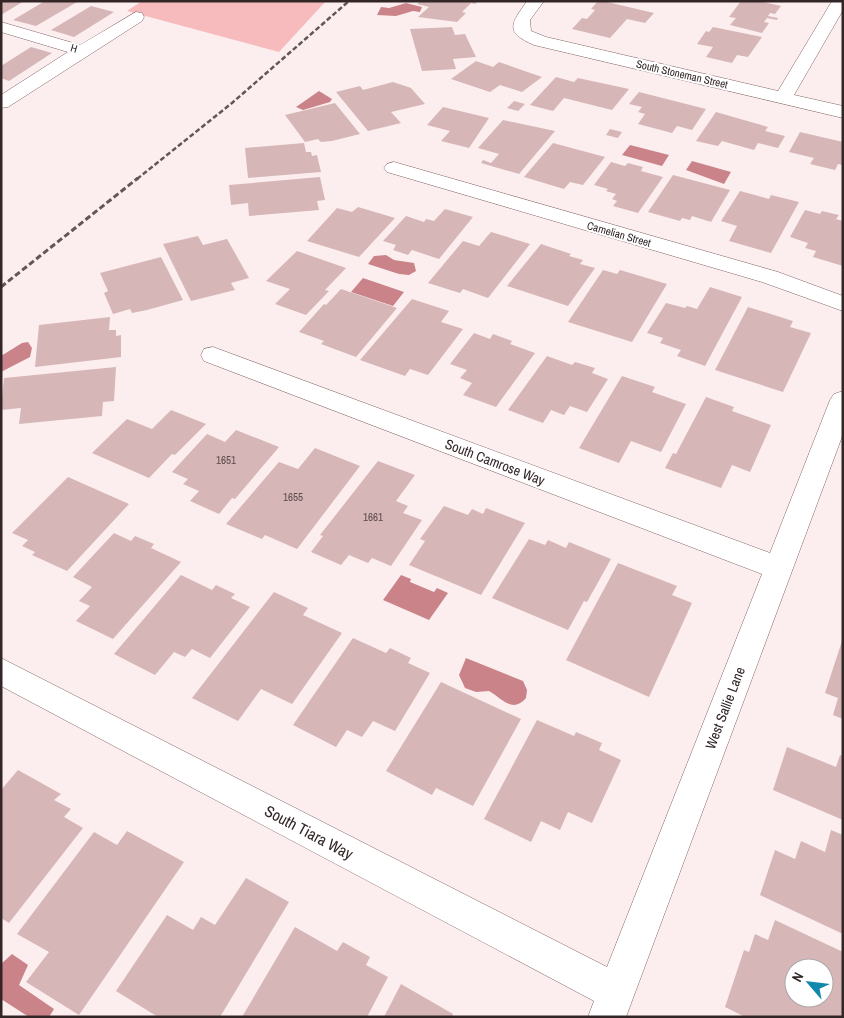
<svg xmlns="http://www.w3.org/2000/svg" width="844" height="1018" font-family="'Archivo Narrow',sans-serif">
  <rect width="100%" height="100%" fill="#fceeee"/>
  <!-- green -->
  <path fill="#f7bbbe" d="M142,1H326L279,52L127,11Z"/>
  <!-- water -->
  <path fill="#ca8489" d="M406,3L422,7L420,12L413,11L396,16L377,15L381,7L389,8Z
    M319,91L332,99L330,102L303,110L296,107Z
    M630,145L669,155L662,166L622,155Z
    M692,161L731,172L724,184L686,170Z
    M386,255L394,260L414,263L416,271L409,275L399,274L368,264L374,256Z
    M363,278L404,292L393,306L351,292Z
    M28,342L32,348L30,357L1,372V356L22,343Z
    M401,575L411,579L410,582L434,592L437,588L448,593L429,620L383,600Z
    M466,658L523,681L527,690L526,698C512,714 502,698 489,691L476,692L465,688L459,675Z
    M12,954L28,965L19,985L54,1009L49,1017H29L1,999V964Z"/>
  <!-- building -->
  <path fill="#d7b6b7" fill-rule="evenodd" d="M1,1H24L1,15Z
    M45,1L77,2L36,26L13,20Z
    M421,1H478L475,4L471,3L462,12L466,13L457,22L418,17L429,7L417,4Z
    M598,1H603L654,13L645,23L627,19L610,38L572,29L582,18L587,19L595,10L591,9Z
    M741,1H759L781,6L775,14L770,13L768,16L778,18L777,20L767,18L764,22L769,23L762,33L730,25L736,18L729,17Z
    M91,6L114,12L74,37L51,30Z
    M452,27L455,35L465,34L476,57L453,59L456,69L422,71L410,29Z
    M713,27L762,37L748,57L737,55L732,63L706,57L713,47L697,44L706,31L709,32Z
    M31,47L52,53L9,81L1,78V66Z
    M476,61L493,67L499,62L542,77L522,92L500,85L490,92L451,79Z
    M556,77L574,82L578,78L629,89L612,110L564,98L553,111L530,105Z
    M393,82L411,88L425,104L391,112L401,123L368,131L336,92L360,86L363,90Z
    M639,92L706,109L692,130L677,126L672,133L638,124L645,114L638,112L642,107L629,104Z
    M514,101L525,104L518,111L507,108Z
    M335,103L360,134L332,141L321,142L318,139L305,142L285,115Z
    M443,107L489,118L469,148L441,141L450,131L427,125Z
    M716,112L768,127L765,131L785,136L778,148L758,143L754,150L722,141L718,146L696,141Z
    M503,120L555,131L519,174L481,163L483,160L491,163L499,154L478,148Z
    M610,129L622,132L618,138L606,135Z
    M800,132L843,142V165L838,164L835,170L810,164L814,158L789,152Z
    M304,143L306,152H311L312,156L317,155L321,172L248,178L245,148Z
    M553,143L605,157L583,185L570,182L564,189L524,177Z
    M611,162L625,166L628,163L643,167L641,171L663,177L638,213L613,206L617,201L612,199L616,194L606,191L608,189L594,185Z
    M673,175L730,190L711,222L692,216L690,220L682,218L680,221L648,212Z
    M320,177L325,200L317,201L319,210L249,216L248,203L231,205L229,185Z
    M740,191L769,199L771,195L799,202L771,253L729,241L737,226L721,221Z
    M358,207L395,218L359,257L307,241L337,208L352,212Z
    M445,209L473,217L439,259L412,250L408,255L393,250L396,245L383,241L406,216L424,222L426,219L434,221Z
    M805,210L820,214L822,211L839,215L836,219L843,221V266L813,257L816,251L805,248L808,243L790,237Z
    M491,232L530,244L488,298L463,289L460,293L428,283L463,241L479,246Z
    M198,236L203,245L227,239L249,278L231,283L235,290L191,301L163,244Z
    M541,244L571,254L569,256L583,260L580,264L595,268L568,306L507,286Z
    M297,251L346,268L325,290L329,291L306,315L275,304L290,289L266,281Z
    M161,257L183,300L147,310L132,313L130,309L113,314L104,293L108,291L100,273Z
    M603,270L617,274L620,270L667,284L632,342L568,322Z
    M710,287L742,297L705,366L677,356L681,350L660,343L663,338L647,333L666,303L685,308L687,306L697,309Z
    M341,289L397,308L356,357L321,344L324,341L299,332L324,304L326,305Z
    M412,299L449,311L441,322L463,329L428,375L410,369L405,376L360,360Z
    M748,307L793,321L790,327L811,333L783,392L715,370Z
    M110,317L109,330H116V336L121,335V357L35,367L39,325Z
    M474,333L490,339L493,334L512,341L510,344L535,353L496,407L463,395L472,383L460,378L467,370L450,364Z
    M547,356L572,365L575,362L595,368L592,373L608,379L587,412L570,406L564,415L551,410L543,423L508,410Z
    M116,367L114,401L103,402L102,416L19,424L21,408L1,410L4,378Z
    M622,376L655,387L652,392L686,404L661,452L631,441L619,463L579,448Z
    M706,397L734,407L732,411L771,425L750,472L732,465L721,488L665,468L673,453L676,454Z
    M171,410L206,424L175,455L172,454L149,478L92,453L127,419L152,429Z
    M236,430L279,447L235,499L232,498L219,514L190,501L199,491L183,484L188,479L172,472L207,434L225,442Z
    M315,448L360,466L297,549L265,535L262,539L226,524L279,462L298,469Z
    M378,461L415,475L396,501L408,506L403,513L422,520L391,566L372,558L368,563L349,555L341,565L311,552L323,536L320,535Z
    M68,477L129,504L67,571L32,555L35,552L22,546L28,540L12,533Z
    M444,506L468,515L472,509L483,514L486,508L525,523L481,595L409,565L425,541L420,539Z
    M114,533L131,541L135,536L154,544L151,548L181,562L113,639L76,621L90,606L79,601L92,587L73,577Z
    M529,539L545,545L548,540L566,548L569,542L611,559L587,602L584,601L568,630L492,598Z
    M618,563L677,586L672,595L692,603L649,697L566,660Z
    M181,575L212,590L216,585L235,594L231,598L250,607L210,658L192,649L185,657L174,652L155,675L114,654Z
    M274,592L308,608L303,615L342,633L292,704L261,689L238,721L192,698Z
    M353,638L386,653L390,648L411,658L408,663L430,673L395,731L373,721L362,737L347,730L336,747L293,725Z
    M842,641H843V719L833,715L838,698L825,693Z
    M441,682L521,719L473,806L436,788L432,795L386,771Z
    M537,720L574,736L576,732L602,743L599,750L621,760L592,823L568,812L560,830L541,821L531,842L484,819Z
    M787,747L836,767L840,755L843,756V820L773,790Z
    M18,770L61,794L54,800L71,809L64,817L83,828L9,923L1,918V790Z
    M831,830L843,835V934L760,895L775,850L795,859L801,841L825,852Z
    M127,831L184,862L79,1015L26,982L49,952L17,934L94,832L117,845Z
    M246,878L289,902L220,1017H158L116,991L167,915L193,930L201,917L215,925Z
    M775,920L843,952V1017H745L725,1007L744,950L749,952L755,934L768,940ZM794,968H824V998H794Z
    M295,927L337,951L343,942L370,957L366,965L388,977L367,1017H242Z
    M401,984L453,1014L452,1017H384Z"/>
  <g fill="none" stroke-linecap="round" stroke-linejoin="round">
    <defs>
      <path id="minor" d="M527,1H544L530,20L531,31L546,37L778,91L832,1H843V10L794,95L843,106V118L534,45C504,32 511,24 527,1Z
        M136,12L142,13L144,17L142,21L8,107L1,108V95L68,52L1,32V22L80,45Z
        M394,162L778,272L843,296V311L762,282L387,172L384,168L387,164Z
        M213,347L770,553L830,400L834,394L843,391V434L626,1017H588L594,1001L1,686V658L607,967L762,574L204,361L201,355L204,349Z"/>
    </defs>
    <!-- minor casing -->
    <use href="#minor" stroke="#826566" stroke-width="1"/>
    <!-- minor -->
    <use href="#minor" fill="#fff" fill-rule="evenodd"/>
    <!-- rail-far1 -->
    <path stroke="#625656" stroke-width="2.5" stroke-dasharray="5 2.5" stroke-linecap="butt" d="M137,179L232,103L349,1"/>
    <!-- rail -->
    <path stroke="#625656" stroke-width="3" stroke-dasharray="6 3" stroke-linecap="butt" d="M1,287L138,178"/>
  </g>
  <g text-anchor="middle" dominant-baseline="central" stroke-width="4" stroke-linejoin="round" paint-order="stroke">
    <!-- far-street labels -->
    <g font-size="11" fill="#322627" stroke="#fff">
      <text transform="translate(74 48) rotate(17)">H</text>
      <text transform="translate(682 74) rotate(13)">South Stoneman Street</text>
      <text transform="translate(619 234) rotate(16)">Carnelian Street</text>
    </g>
    <!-- number labels -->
    <g font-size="11" fill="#5b4a4b">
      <text x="226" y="460">1651</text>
      <text x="293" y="497">1655</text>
      <text x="373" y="517">1661</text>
    </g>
    <!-- street labels -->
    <g font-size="14" fill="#322627" stroke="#fff">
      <text transform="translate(495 462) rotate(21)">South Camrose Way</text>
      <text transform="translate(725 708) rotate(-69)">West Sallie Lane</text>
    </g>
    <!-- near-street labels -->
    <g font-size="16" fill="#322627" stroke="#fff">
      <text transform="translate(309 832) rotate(28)">South Tiara Way</text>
    </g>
  </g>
  <!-- border -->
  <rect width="844" height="1018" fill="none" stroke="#322627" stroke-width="5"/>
  <!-- north arrow -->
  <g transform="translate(809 983) rotate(298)"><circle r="24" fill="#ffffff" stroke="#ada8a9"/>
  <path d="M0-4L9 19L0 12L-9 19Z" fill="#1188ac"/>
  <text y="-8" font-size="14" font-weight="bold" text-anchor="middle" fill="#322627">N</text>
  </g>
</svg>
